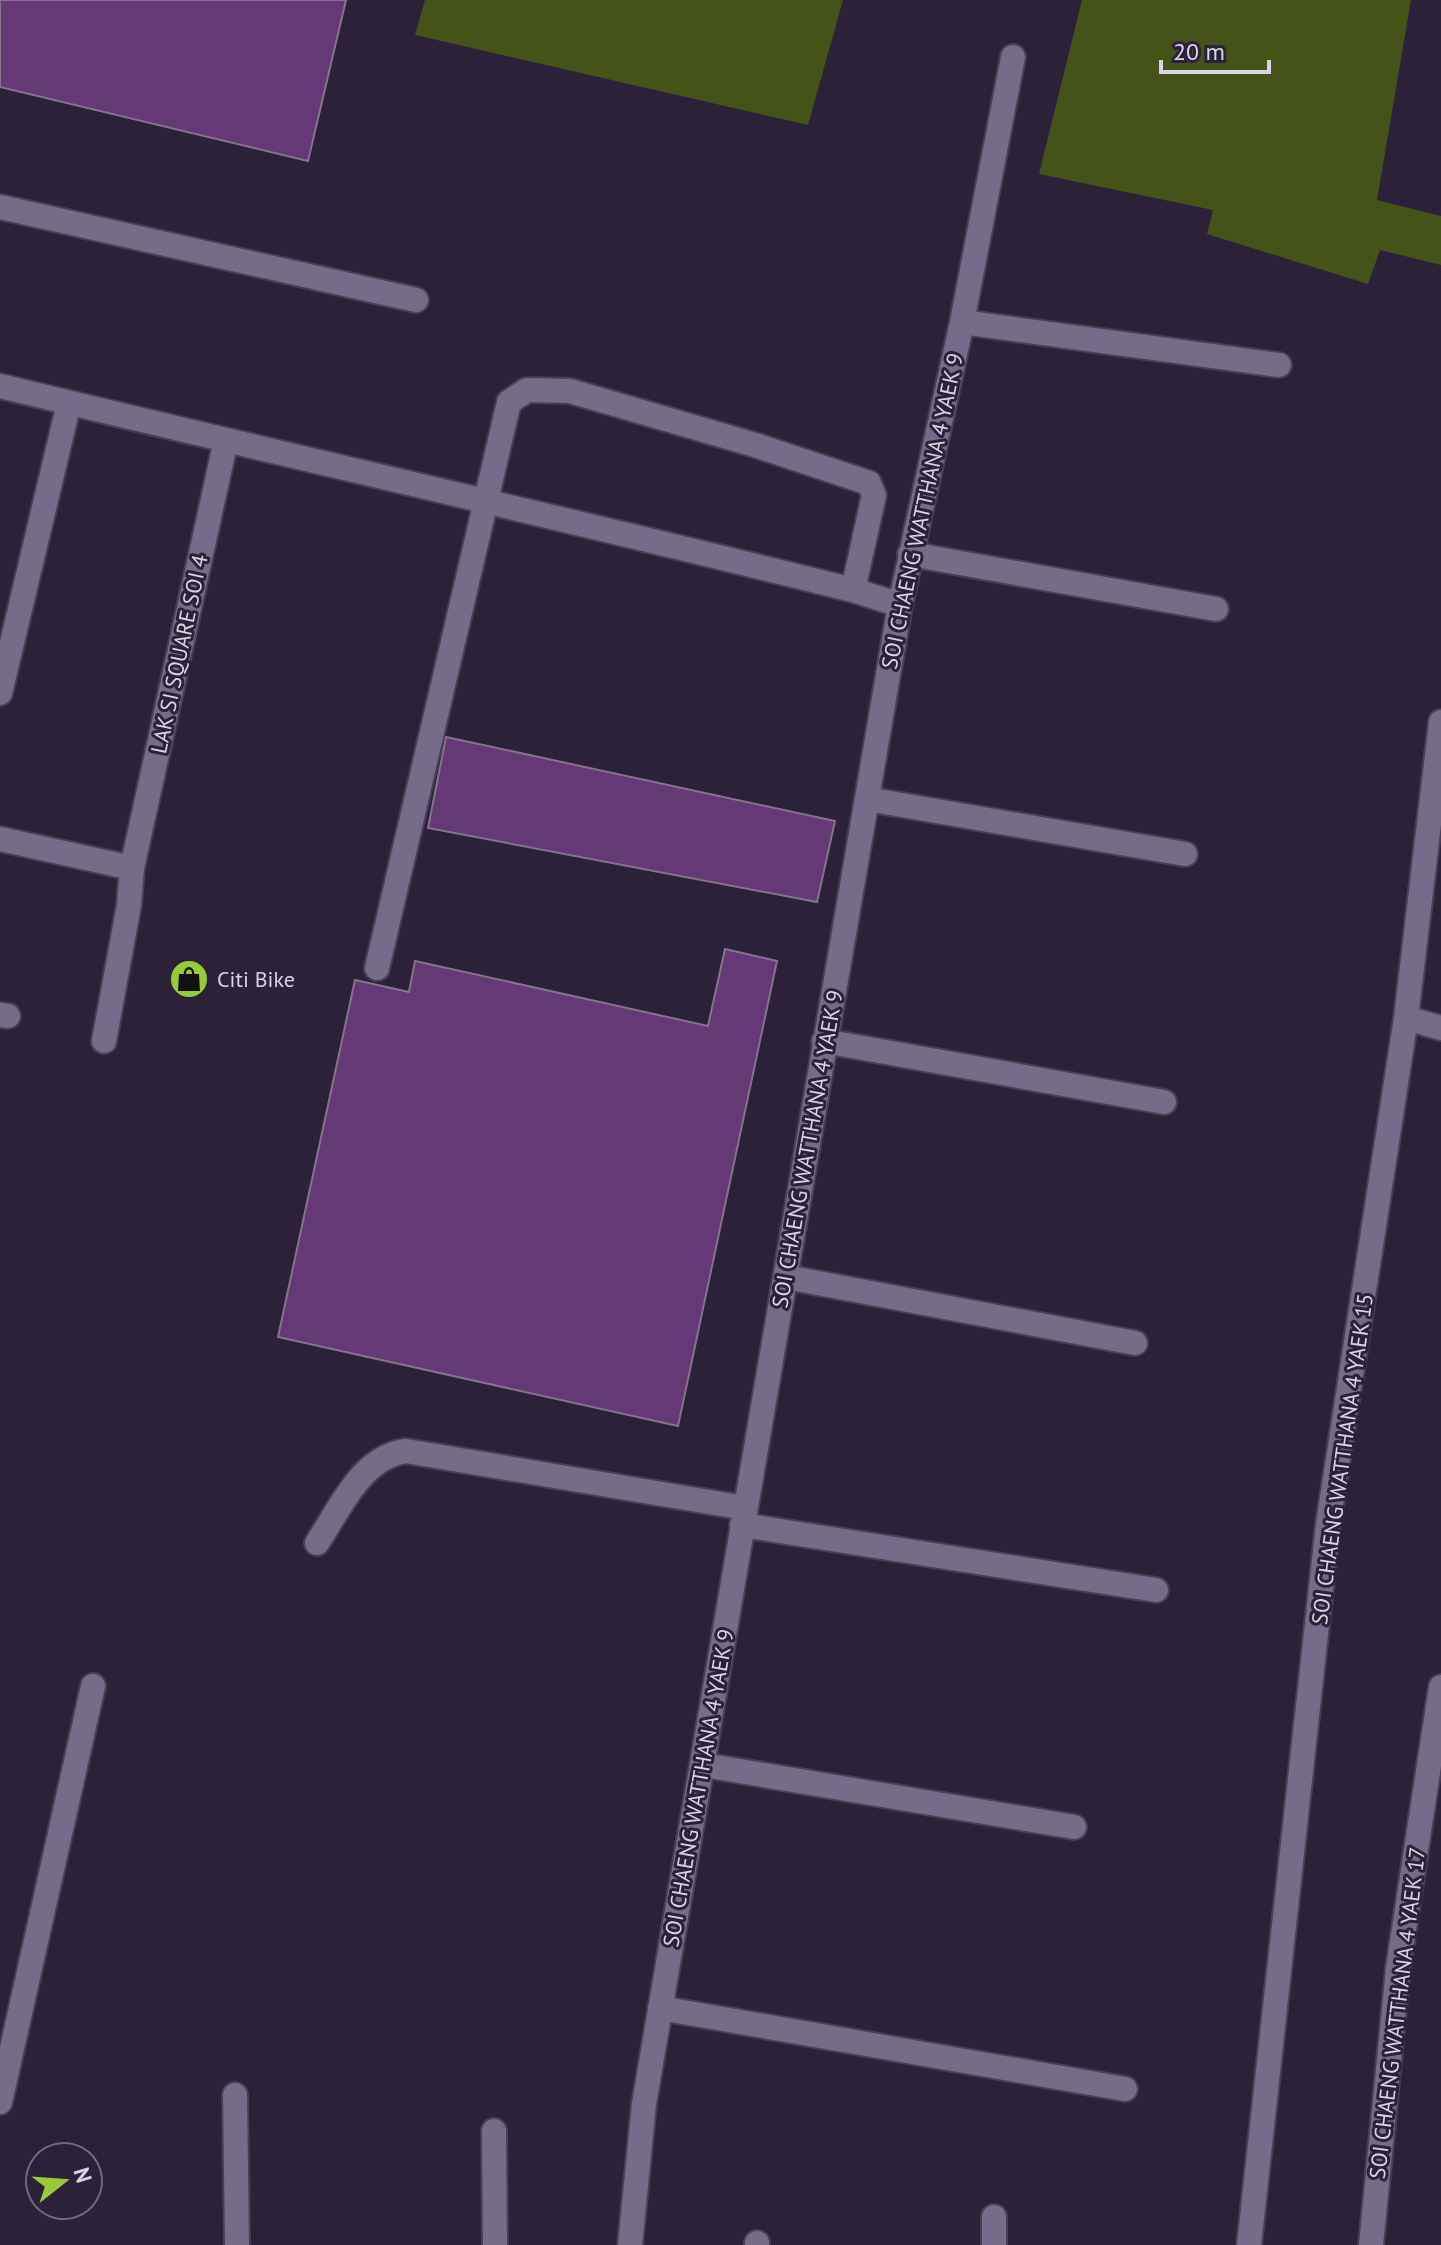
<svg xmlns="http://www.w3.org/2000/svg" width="1441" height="2245" font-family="'PT Sans',sans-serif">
  <rect width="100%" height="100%" fill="#2b223a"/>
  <!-- green -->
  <path fill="#455218" d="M425,0H843L808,125L415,35Z
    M1082,0H1411L1377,200L1441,216V265L1380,250L1368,284L1207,234L1213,210L1039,174Z"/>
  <!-- building -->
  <path fill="#653876" stroke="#85738d" stroke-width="2" d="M0,0H346L308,161L0,87Z
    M446,737L835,821L817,902L428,828Z
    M725,949L777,961L678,1426L278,1337L355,980L409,992L415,961L708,1026Z"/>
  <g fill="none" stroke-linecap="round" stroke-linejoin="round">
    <defs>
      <path id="minor" d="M0,207L416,300
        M962,322L1279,365
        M0,386C284,455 569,519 853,590L900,605
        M910,554L1216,609
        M0,693L69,403
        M867,799L1185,854
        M0,839L132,868
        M377,968L509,402L527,390L570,391L755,445L869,483L874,495L853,590
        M0,1015L8,1016
        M1406,1018L1441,1028
        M104,1041L129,905L132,868L226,440
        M824,1041L1164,1102
        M786,1277L1135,1343
        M742,1525L1156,1590
        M317,1543C340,1509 361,1457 406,1451L745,1508
        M704,1765L1074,1827
        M660,2008L1125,2089
        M235,2095L237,2245
        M0,2102L93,1686
        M494,2131L495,2245
        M994,2217V2245
        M630,2245L644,2104L900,605L962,322L1013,57
        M757,2245V2243
        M1249,2245L1328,1524L1406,1018L1441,722
        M1371,2245L1398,1968L1441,1687"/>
    </defs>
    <!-- minor casing -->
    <use href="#minor" stroke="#473f53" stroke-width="28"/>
    <!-- minor -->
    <use href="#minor" stroke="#766b88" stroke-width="24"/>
  </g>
  <!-- icons -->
  <defs>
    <symbol id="shop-disc" viewBox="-11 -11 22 22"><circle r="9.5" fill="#97cc38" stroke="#2b223a"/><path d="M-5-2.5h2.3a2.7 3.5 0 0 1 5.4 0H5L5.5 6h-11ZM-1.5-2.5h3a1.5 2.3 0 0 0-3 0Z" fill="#111"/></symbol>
  </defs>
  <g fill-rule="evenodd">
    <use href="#shop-disc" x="167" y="957" width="44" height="44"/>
  </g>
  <g text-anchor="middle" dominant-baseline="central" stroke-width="6" stroke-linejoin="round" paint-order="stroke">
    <!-- street labels -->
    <g font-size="22" fill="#d9d4e4" stroke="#2b223a">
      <text transform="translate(922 511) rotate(-78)">SOI CHAENG WATTHANA 4 YAEK 9</text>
      <text transform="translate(179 654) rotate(-78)">LAK SI SQUARE SOI 4</text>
      <text transform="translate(807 1149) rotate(-80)">SOI CHAENG WATTHANA 4 YAEK 9</text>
      <text transform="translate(1342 1459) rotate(-82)">SOI CHAENG WATTHANA 4 YAEK 15</text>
      <text transform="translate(698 1788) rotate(-80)">SOI CHAENG WATTHANA 4 YAEK 9</text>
      <text transform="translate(1397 2013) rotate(-83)">SOI CHAENG WATTHANA 4 YAEK 17</text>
    </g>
    <!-- poi labels -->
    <g font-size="22" fill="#d9d4e4" stroke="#2b223a" text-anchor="start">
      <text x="217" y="979">Citi Bike</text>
    </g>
  </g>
  <!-- north arrow -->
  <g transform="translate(64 2181) rotate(73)"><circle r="38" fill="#2b223a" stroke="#71697e" stroke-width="2"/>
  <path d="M0-6L14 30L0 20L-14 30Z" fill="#97cc38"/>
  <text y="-12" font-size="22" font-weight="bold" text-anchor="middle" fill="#d9d4e4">N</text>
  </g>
  <!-- scale -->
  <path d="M1161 60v12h108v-12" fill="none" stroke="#d9d4e4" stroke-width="4"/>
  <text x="1173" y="60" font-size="24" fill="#d9d4e4" stroke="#2b223a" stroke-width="6" paint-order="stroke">20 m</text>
</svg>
